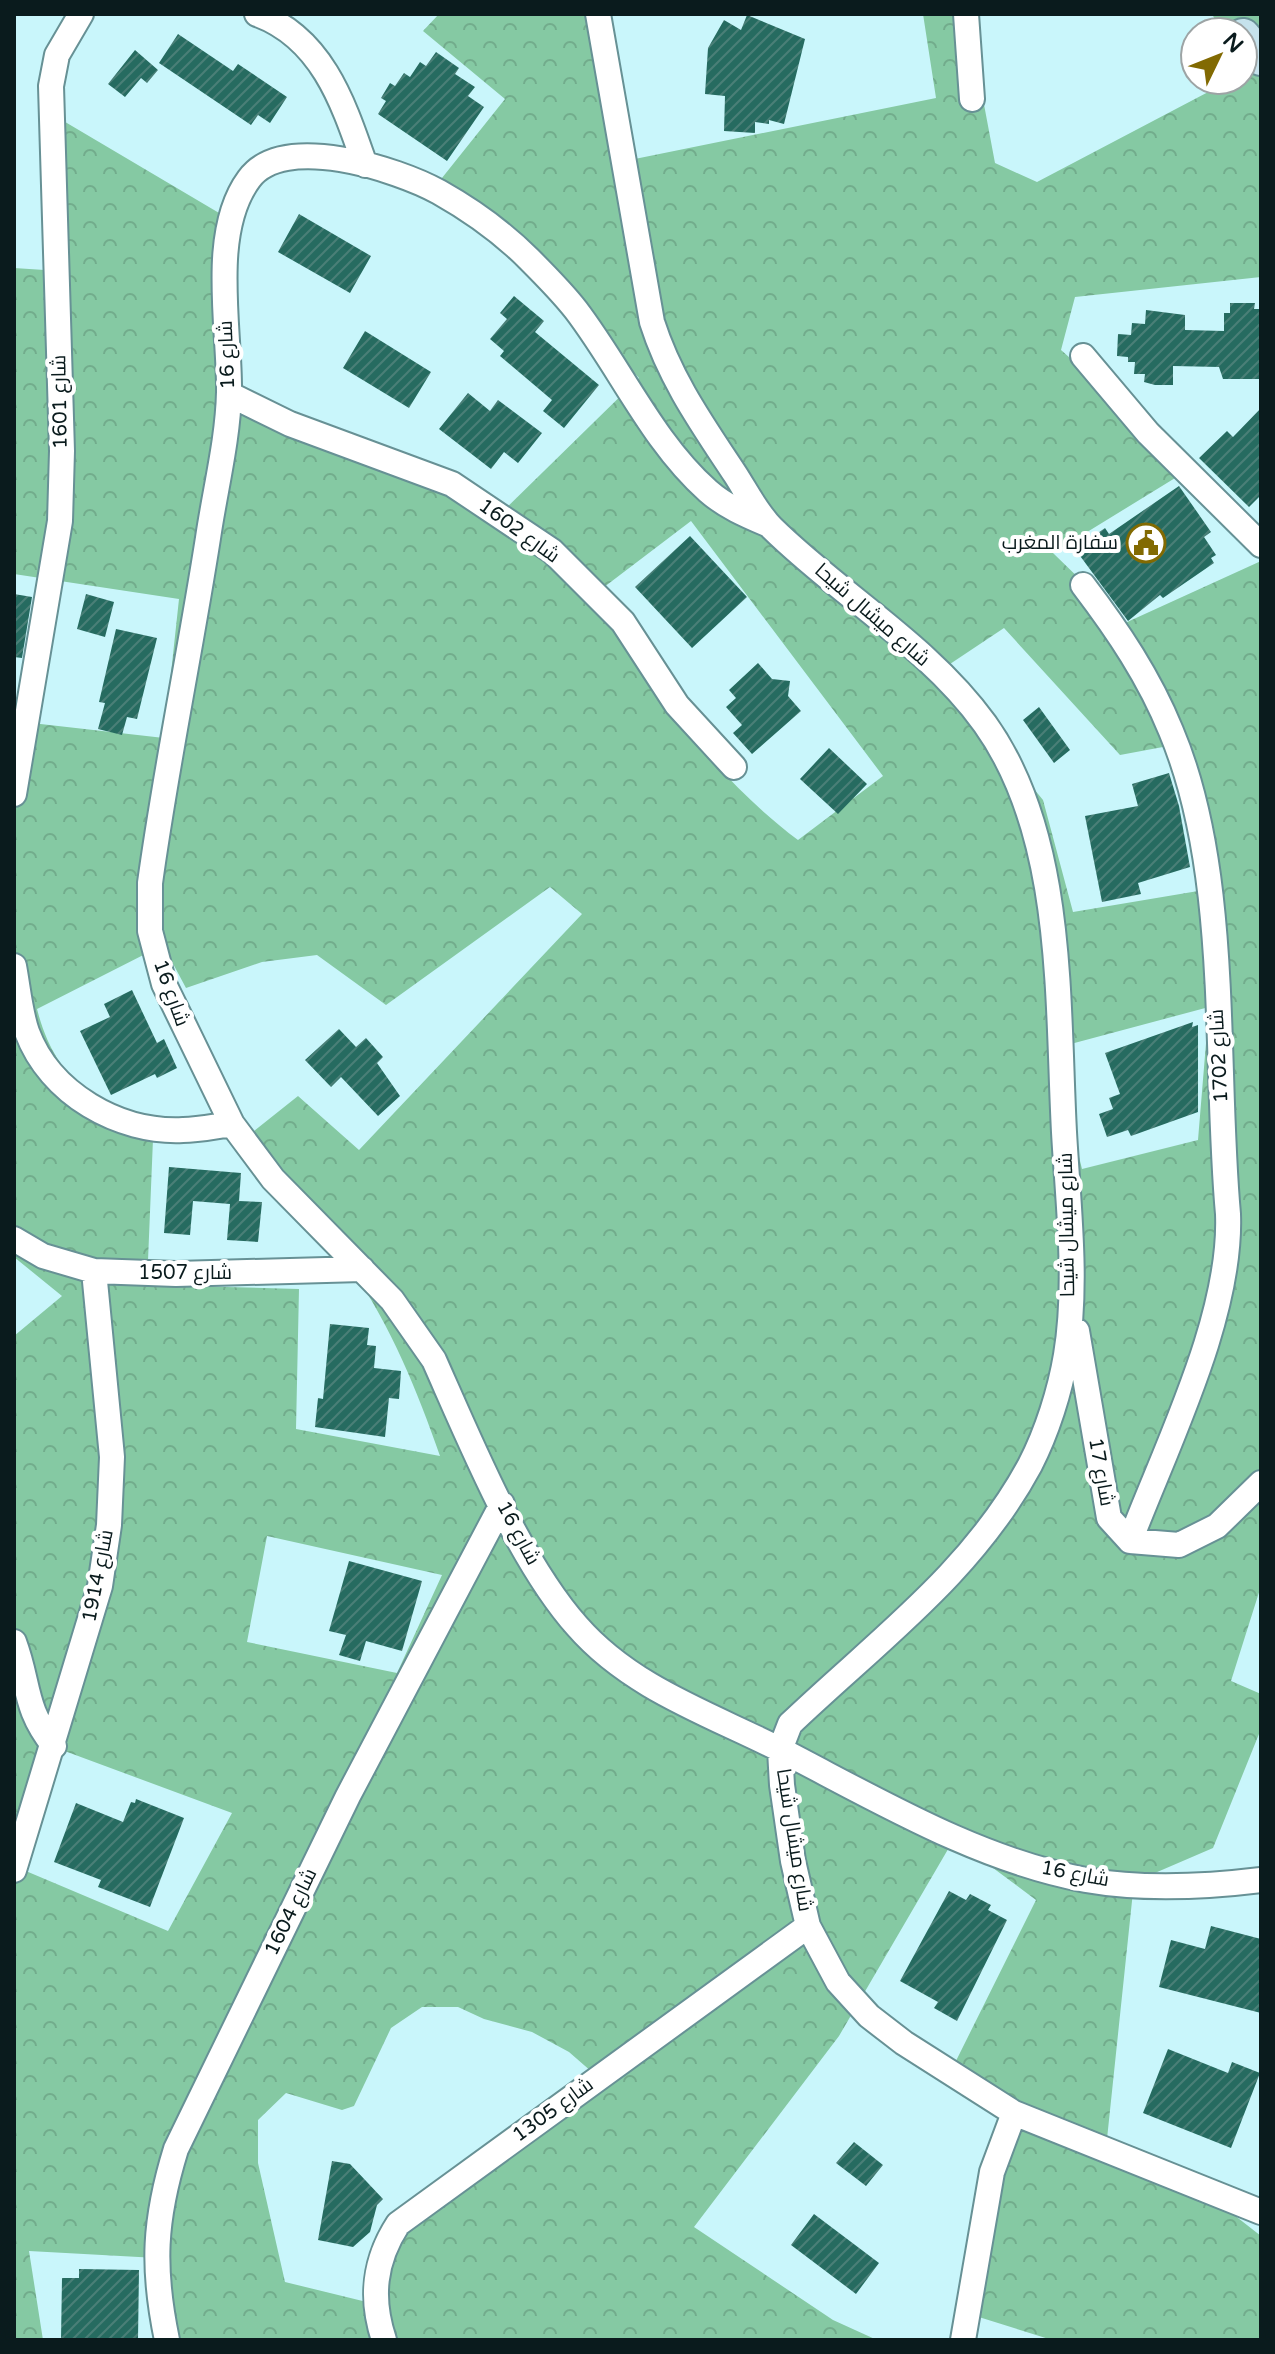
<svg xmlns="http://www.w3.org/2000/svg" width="1275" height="2354" font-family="'Varela Round',Cairo,sans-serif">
  <defs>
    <pattern id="forest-crowns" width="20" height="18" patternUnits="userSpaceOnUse" patternTransform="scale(2)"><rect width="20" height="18" fill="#85c9a3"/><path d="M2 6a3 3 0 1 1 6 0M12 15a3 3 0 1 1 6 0" fill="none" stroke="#72ac8c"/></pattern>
    <pattern id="building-hatch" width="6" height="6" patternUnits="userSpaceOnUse" patternTransform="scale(2)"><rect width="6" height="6" fill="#266b60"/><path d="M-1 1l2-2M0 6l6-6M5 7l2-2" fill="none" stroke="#4a7f77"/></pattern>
  </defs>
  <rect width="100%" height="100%" fill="#c9f6fb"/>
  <!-- forest -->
  <path fill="url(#forest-crowns)" fill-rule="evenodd" d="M439,14H589L615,163L936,98L923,14H967L995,163L1037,182L1231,80H1243V32H1222L1212,14H1261V277L1075,297L1061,350L1193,467L1053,553L1125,623L1261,561V1586L1231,1681L1261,1694V1729L1213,1848L1134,1882L1107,2139L1229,2211L1261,2236V2340H1052L966,2313L998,2113L946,2081L1036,1900L954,1839L839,2036L694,2227L833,2320L877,2340H143L161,2336L157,2258L29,2251L43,2340H14V1866L168,1931L232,1813L43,1743L14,1850V1336L62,1296L14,1257V721L164,738L179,599L14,574V268L60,271L50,113L236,223L218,388L423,459L502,512L639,378L511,242L426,198L505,99L423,31ZM691,521L883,776L798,840C710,774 653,687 591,597ZM1004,628L1120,755L1179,744L1216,888L1073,912L1043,800L938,672ZM550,887L582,914L359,1150L298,1096L254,1131C282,1180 318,1221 350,1267C390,1324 417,1390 440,1456L296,1429L299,1289L147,1285L153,1139C96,1098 56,1083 37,1009L163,945L186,988L262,962L317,955L386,1005ZM1209,1007L1198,1140L1082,1169L1052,1049ZM267,1536L442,1575L397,1673L247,1642ZM422,2007H458L484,2019L532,2032L569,2052L600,2079L394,2241L379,2305L285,2282L258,2163V2120L286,2093L342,2110L354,2106L391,2028Z"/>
  <!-- building -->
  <path fill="url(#building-hatch)" d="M747,15L805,39L784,124L769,120V124L755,122V133L724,131L725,96L705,94L708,48L724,20L741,30Z
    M178,34L233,71L238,64L287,97L270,123L258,115L251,125L159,63Z
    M135,50L158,70L147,83L141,78L125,97L108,84Z
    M436,52L459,68L455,74L475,87L468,96L484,107L447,161L378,114L386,101L381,98L390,83L395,86L404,73L410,77L420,62L426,66Z
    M299,214L371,256L350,293L278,252Z
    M514,296L544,321L535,332L599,385L564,428L543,411L552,400L500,356L504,351L490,339L507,319L500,313Z
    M1230,303H1255L1254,309H1261L1259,379H1223L1219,367L1173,366V385H1155L1144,382L1145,374H1134L1135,362H1128V357L1117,356L1118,334L1131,335L1132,323L1145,324L1146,310L1185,315V330L1224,331V313H1230Z
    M365,331L431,372L409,408L343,368Z
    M468,393L490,411L498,400L542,433L518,463L504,452L491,469L439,429Z
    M1261,408V495L1249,507L1199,458L1227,431L1233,437Z
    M1179,486L1211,532L1204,537L1216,555L1211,558L1214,563L1163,598L1160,595L1128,621L1075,549L1105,528L1109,534Z
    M690,536L747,597L692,648L635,587Z
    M14,594L32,597L22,658L14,657Z
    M86,594L114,602L105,637L77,629Z
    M116,629L157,638L137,719L127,717L122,735L98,729L105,703L99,702Z
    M758,663L772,679L790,681L788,696L801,711L752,754L733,733L742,725L726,707L736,698L729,690Z
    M1039,707L1070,750L1054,763L1023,720Z
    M829,748L867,784L838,814L800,779Z
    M1169,773L1179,806L1190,867L1138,883L1141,894L1102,902L1085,816L1138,806L1132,784Z
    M132,990L157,1043L164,1039L177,1068L157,1078L155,1074L111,1095L80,1031L110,1017L104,1004Z
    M1193,1022L1192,1027L1198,1025V1112L1131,1136L1128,1130L1107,1137L1099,1114L1113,1109L1109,1098L1120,1094L1105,1053Z
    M339,1029L356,1047L366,1038L383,1057L377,1063L400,1096L378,1116L341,1077L331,1087L305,1060Z
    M169,1167L241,1173L239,1201L262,1202L258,1242L227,1240L230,1204L193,1201L190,1235L164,1233Z
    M330,1324L369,1328L367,1345L376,1346L374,1368L401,1371L399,1399L389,1398L385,1437L315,1427L318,1398L323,1399Z
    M349,1561L422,1581L402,1651L366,1641L360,1661L339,1655L346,1635L329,1631Z
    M136,1799L184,1818L150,1907L98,1887L101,1880L54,1862L76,1803L123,1822L131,1802L135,1803Z
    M949,1891L966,1900L970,1894L991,1905L988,1910L1007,1920L957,2021L934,2008L938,2002L900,1981Z
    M1211,1926L1261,1939V2013L1159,1987L1171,1940L1205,1949Z
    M1168,2049L1228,2073L1232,2062L1260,2073L1231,2148L1143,2113Z
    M854,2142L883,2165L866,2186L836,2163Z
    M332,2161L350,2164L383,2199L377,2205L370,2232L353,2247L318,2240Z
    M814,2214L879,2263L856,2294L791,2245Z
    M79,2269L139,2270L138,2340H61L62,2278H79Z"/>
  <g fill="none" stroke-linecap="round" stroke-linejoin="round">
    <defs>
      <path id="minor" d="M257,14C323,38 344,105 365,165
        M598,14L652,322C670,379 702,424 735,474C746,491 757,513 772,528C840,595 929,646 985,724C1065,836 1057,1000 1064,1132C1068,1204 1078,1283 1066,1355C1060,1391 1047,1432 1030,1465C972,1573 877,1641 790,1724L780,1750L782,1785L793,1861L808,1926L838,1982L869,2016L904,2043L1014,2113L1261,2212
        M966,14L972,99
        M1083,356L1148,433L1261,545
        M229,394L290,424L452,484L552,551L623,622L677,705L734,767
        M769,525C748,516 726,507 708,491C652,441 621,369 576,310C562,292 545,275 529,259C503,233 471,210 439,192C397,169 283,132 249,179C209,233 230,329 229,392C228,440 215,490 208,538C190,653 166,767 150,883V931L164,984L232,1124L273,1179L392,1300L434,1360C470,1441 519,1561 577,1626C631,1688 710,1714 781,1750C878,1800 978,1860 1086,1880C1143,1890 1204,1887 1261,1880
        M1083,585C1118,631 1149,677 1171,731C1231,873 1214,1061 1228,1214C1232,1316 1167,1444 1130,1541
        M14,794L60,521L62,451L51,86L57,55L81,14
        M14,966C18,987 20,1012 27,1032C50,1094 119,1133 183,1130C199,1130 216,1126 232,1124
        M14,1239L43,1256L94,1271L176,1274L362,1269
        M1077,1331L1109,1518L1130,1541L1179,1545L1217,1526L1261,1483
        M14,1642C30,1685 23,1707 54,1746
        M14,1870L100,1586L109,1525L112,1457L94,1271
        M167,2340C152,2268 154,2220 176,2149L348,1796L502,1504
        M384,2340C370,2298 374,2261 398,2224L808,1926
        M963,2340L992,2172L1014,2113"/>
      <path id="secondary" d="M1243,36L1261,58"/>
    </defs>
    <!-- minor casing -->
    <use href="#minor" stroke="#679195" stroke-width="28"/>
    <!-- secondary casing -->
    <use href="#secondary" stroke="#679195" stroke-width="38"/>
    <!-- minor -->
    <use href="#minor" stroke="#fff" stroke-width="24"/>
    <!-- secondary -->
    <use href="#secondary" stroke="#c5e2ec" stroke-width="34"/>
  </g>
  <!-- icons -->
  <defs>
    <symbol id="civic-ring" viewBox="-11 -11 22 22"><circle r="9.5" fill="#fff" stroke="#826a02" stroke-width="1.5"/><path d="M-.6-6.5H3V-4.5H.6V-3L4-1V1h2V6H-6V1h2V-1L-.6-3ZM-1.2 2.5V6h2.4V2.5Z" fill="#826a02"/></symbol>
  </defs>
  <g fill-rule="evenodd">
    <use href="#civic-ring" x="1124" y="521" width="44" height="44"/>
  </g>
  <g text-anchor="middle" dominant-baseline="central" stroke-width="8" stroke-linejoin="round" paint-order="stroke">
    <!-- street labels -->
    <g font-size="20" fill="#0a1b1d" stroke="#fff">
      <text transform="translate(227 355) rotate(-92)">شارع 16</text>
      <text transform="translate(60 402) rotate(-91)">شارع 1601</text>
      <text transform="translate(519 531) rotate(36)">شارع 1602</text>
      <text transform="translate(872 615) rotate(41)">شارع ميشال شيحا</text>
      <text transform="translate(171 993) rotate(70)">شارع 16</text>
      <text transform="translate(1219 1056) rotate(-93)">شارع 1702</text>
      <text transform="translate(1067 1225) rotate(-91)">شارع ميشال شيحا</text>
      <text x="185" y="1273">شارع 1507</text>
      <text transform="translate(1101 1472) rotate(80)">شارع 17</text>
      <text transform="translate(518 1533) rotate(62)">شارع 16</text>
      <text transform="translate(98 1576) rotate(-79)">شارع 1914</text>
      <text transform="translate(794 1840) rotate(81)">شارع ميشال شيحا</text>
      <text transform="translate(1075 1874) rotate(11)">شارع 16</text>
      <text transform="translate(291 1912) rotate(-64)">شارع 1604</text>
      <text transform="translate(553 2110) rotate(-36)">شارع 1305</text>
    </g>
    <!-- poi labels -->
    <g font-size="20" fill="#0a1b1d" stroke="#fff" text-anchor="end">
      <text x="1118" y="543">سفارة المغرب</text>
    </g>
  </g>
  <!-- border -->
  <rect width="1275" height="2354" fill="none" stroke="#0a1b1d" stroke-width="32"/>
  <!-- north arrow -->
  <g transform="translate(1219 56) rotate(47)"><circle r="38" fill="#ffffff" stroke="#9da4a5" stroke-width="2"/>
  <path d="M0-6L14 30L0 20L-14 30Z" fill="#826a02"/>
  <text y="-12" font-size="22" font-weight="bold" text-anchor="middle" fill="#0a1b1d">N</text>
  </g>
</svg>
